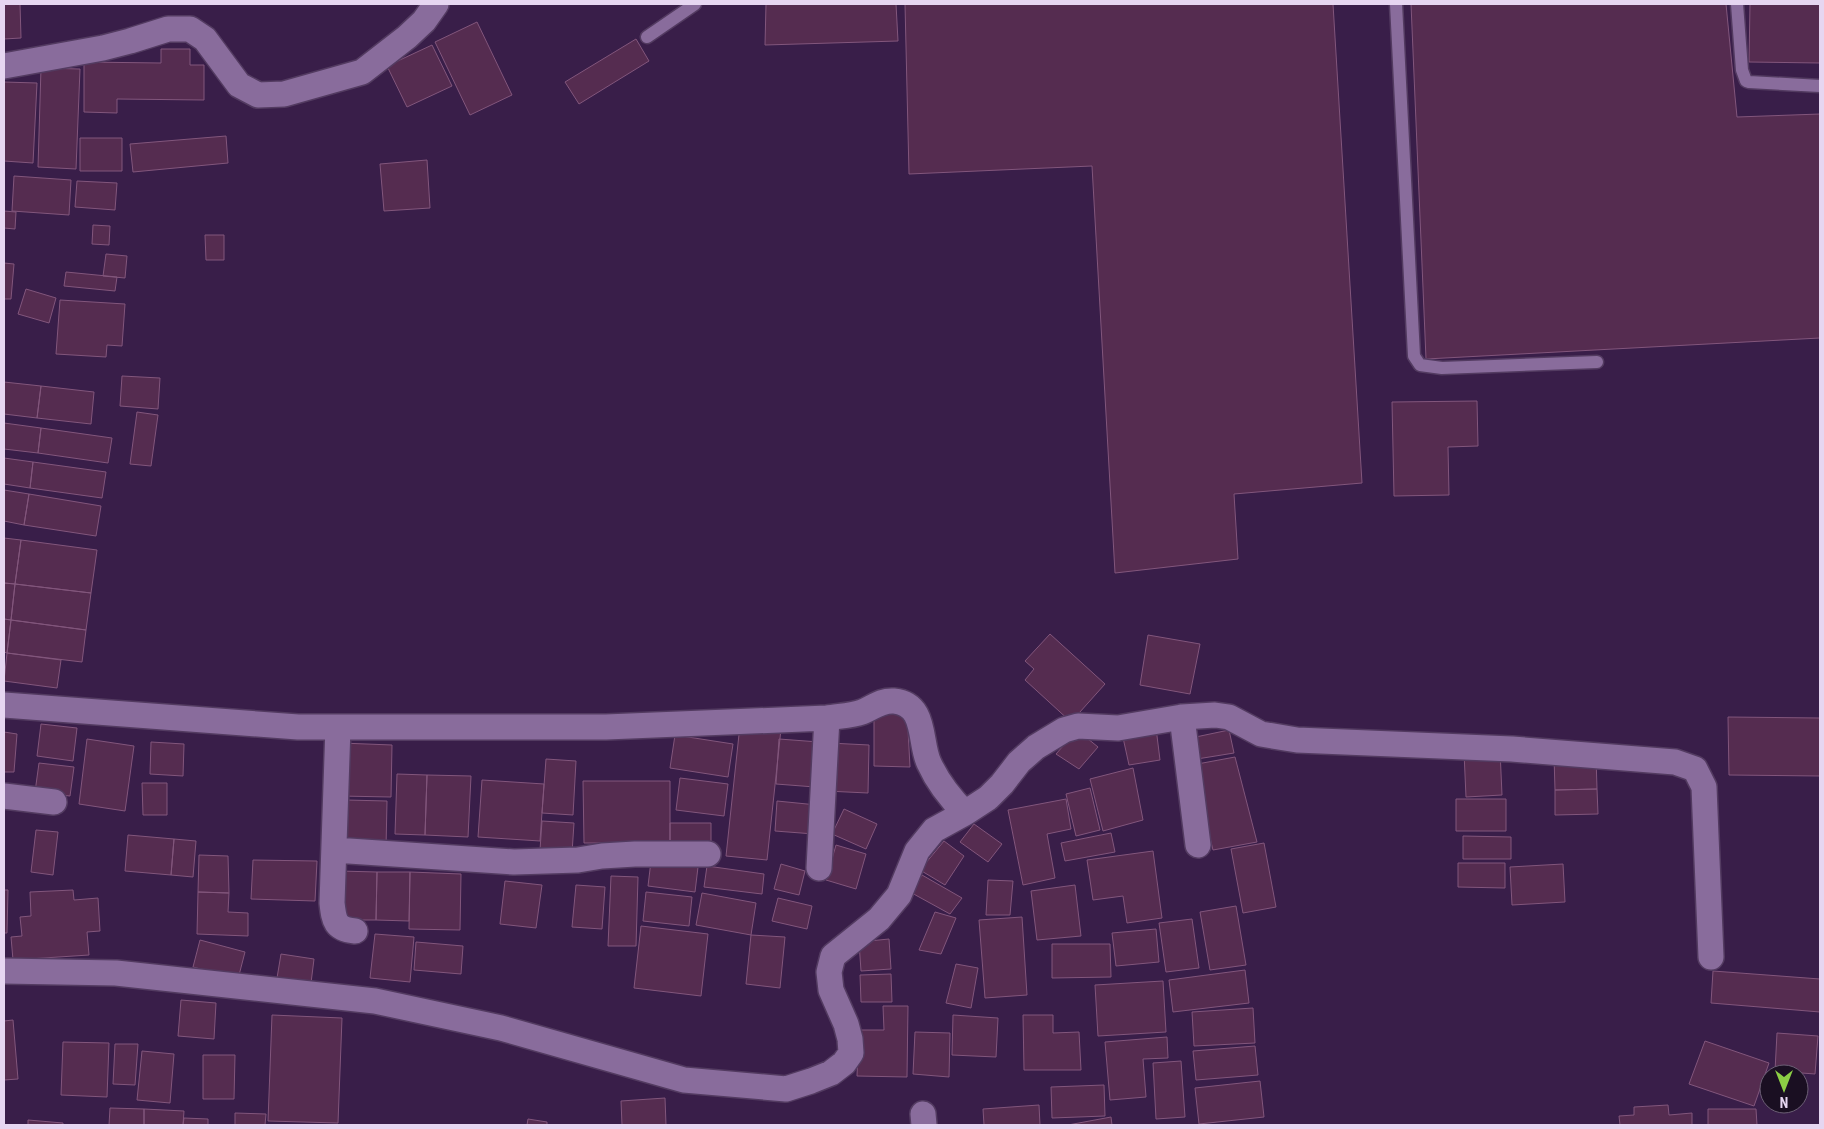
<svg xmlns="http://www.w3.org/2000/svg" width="1824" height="1129" font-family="'Roboto Condensed',sans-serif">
  <rect width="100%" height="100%" fill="#391e49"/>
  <!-- building -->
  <path fill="#552c50" stroke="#82567c" d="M4,4H20L21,38L4,39Z
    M766,4H896L898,41L765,45Z
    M905,4H1333L1362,483L1234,494L1238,559L1115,573L1092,166L909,174Z
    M1411,4H1726L1737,117L1820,114V338L1426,359Z
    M1750,4H1820V63L1749,62Z
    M477,22L512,95L470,115L435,42Z
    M636,39L649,61L579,104L565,82Z
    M432,45L452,86L407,107L387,66Z
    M161,49H190V65H204V100L117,99V113L84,112V62L161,63Z
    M41,68L80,69L76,169L38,167Z
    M4,82L37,83L33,163L4,161Z
    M226,136L228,163L133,172L130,144Z
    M80,138H122V171H80Z
    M427,160L430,208L384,211L380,164Z
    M14,176L71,180L69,215L12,211Z
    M77,181L117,183L115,210L75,207Z
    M4,211L16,212L15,229L4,228Z
    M93,225L110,226L109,245L92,244Z
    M205,235H224V260H206Z
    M106,254L127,256L125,278L103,276Z
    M4,263L14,264L11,299H4Z
    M66,272L117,277L115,291L64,286Z
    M26,289L56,298L49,323L18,314Z
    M60,300L125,304L122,346L107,345L106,357L56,354Z
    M122,376L160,378L158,409L120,406Z
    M4,382L41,386L37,418L4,414Z
    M41,386L94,392L91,424L37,418Z
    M1477,401L1478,446L1448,447L1449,495L1394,496L1392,402Z
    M137,412L158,415L151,466L130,464Z
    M4,423L41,428L38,453L4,449Z
    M41,428L112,438L108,463L38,453Z
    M4,458L33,462L30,488L4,484Z
    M33,462L106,472L102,498L30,488Z
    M4,490L29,494L24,525L4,521Z
    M29,494L101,506L96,536L24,525Z
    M4,538L21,540L15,584L4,583Z
    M21,540L97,550L91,593L15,584Z
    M4,583L15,584L11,620L4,619Z
    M15,584L91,593L86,630L11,620Z
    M4,619L11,620L7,653L4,652Z
    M11,620L86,630L82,662L7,653Z
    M1050,634L1105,684L1071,722L1025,680L1034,669L1025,661Z
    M1148,635L1200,644L1190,694L1140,685Z
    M7,653L61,660L57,688L4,681Z
    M874,710L907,711L910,767L874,766Z
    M1728,717L1820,718V776L1729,775Z
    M41,724L77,728L73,761L37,756Z
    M740,725L781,729L767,860L726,856Z
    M1156,728L1160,760L1129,765L1122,733Z
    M1077,730L1098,747L1079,769L1056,754Z
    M1229,730L1234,753L1197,759L1191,738Z
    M4,732L17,734L14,772H4Z
    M675,735L733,744L728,777L670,768Z
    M87,739L134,746L125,811L79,804Z
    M779,739L819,742L815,787L776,784Z
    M151,742L184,744L183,776L150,774Z
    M341,743L392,745L391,797L340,796Z
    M829,743L869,745L868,793L826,791Z
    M1500,750L1502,795L1466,797L1464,752Z
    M1554,756L1596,757L1597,789L1555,790Z
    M1235,757L1257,842L1213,850L1192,765Z
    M546,759L576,761L573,815L542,813Z
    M39,763L74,767L70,796L35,792Z
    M1133,768L1143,820L1103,831L1090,779Z
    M397,774L427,775L425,835L395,834Z
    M427,775L471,776L468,837L425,835Z
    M680,778L728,784L724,816L676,810Z
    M482,780L544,784L540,841L478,837Z
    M583,781H670V841H645V849H608V843H584Z
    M142,783H167V815H143Z
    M1090,788L1100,830L1076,836L1066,794Z
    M1597,789L1598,814L1555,815V790Z
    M1066,799L1071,829L1047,834L1055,878L1023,885L1008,810Z
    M1456,799H1506V831H1456Z
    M346,800L387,801L386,848L345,847Z
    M777,801L817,805L814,834L775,831Z
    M844,809L877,824L866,849L832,834Z
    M542,821L574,823L572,853L540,850Z
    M670,823H711V847H670Z
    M974,824L1002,844L988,862L960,842Z
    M36,830L58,832L53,875L31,872Z
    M1111,833L1115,852L1065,861L1061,843Z
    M128,835L174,839L171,875L125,871Z
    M1463,836L1511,837V859H1463Z
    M174,839L196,841L193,877L171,875Z
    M944,841L964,856L945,885L920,870Z
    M1264,843L1276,907L1243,913L1231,849Z
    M836,845L866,854L856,889L826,880Z
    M1153,851L1162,918L1127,923L1123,896L1093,900L1087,860Z
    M199,855L228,856L229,893L198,892Z
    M253,860L317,861L315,901L251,899Z
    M651,861L698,867L695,892L648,886Z
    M1458,863H1505V888L1458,887Z
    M781,864L805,871L799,895L774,889Z
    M1563,864L1565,902L1512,905L1510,867Z
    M707,866L764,874L762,894L704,887Z
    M339,871L377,872L376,920H338Z
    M377,872H410L409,921L376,920Z
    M410,872L461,874L460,930L409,929Z
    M922,875L962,898L950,914L910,892Z
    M611,876L638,877L636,946H608Z
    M988,880L1013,881L1010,915H986Z
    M505,881L542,885L536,928L500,924Z
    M576,885L605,887L602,929L572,927Z
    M1075,885L1081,936L1037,940L1031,891Z
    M4,890H8L7,933H4Z
    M73,890L74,900L98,898L100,931L87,932L89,955L13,960L11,937L22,936L20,917L31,916L30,892Z
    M198,892L229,893L228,912L248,913V936L197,934Z
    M646,892L692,897L689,926L643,921Z
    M702,893L756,903L751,935L696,925Z
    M778,898L812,906L807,929L772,921Z
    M1236,906L1246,965L1210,970L1200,912Z
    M935,912L956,918L941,954L919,950Z
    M1022,917L1027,995L985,998L979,920Z
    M1192,919L1199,968L1166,972L1159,923Z
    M641,926L708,934L701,996L634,988Z
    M1156,929L1159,962L1116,966L1112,933Z
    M375,934L414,937L410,982L370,978Z
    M751,935L785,937L780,988L746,984Z
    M889,939L891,969L861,971L859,942Z
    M200,940L245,952L238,979L193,967Z
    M416,942L463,946L461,974L414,970Z
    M1052,944H1110L1111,977L1052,978Z
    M281,954L314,959L311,983L277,978Z
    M956,964L978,968L971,1008L946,1003Z
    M1245,970L1249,1003L1173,1012L1169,980Z
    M1713,971L1820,979V1012L1711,1003Z
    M891,974L892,1002H861L860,975Z
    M1163,981L1166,1032L1098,1036L1095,985Z
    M181,1000L216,1003L214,1039L178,1036Z
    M883,1006H908L907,1077L857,1076L859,1030H884Z
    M1253,1008L1255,1043L1194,1046L1192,1012Z
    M272,1015L342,1018L338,1123L268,1121Z
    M953,1015L998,1018L996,1057L952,1055Z
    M1023,1015H1053V1033L1079,1032L1081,1070H1024Z
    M13,1020L18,1079L4,1080V1021Z
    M915,1032L950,1033L949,1077L913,1074Z
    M1777,1033L1818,1036L1815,1074L1775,1071Z
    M1167,1037L1168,1058L1143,1059L1146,1097L1110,1100L1105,1042Z
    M1705,1041L1769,1063L1754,1106L1689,1084Z
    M63,1042L109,1043L107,1097L61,1095Z
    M115,1044H138L135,1085L113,1084Z
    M1255,1046L1258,1075L1196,1080L1193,1051Z
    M142,1051L174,1054L170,1103L137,1100Z
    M203,1055H235L234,1099H203Z
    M1181,1061L1185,1117L1156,1119L1153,1063Z
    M1260,1081L1264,1117L1199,1124L1195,1088Z
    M1104,1085L1105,1116L1052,1118L1051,1087Z
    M665,1098L666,1125H622L621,1101Z
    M1039,1105L1040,1125H984L983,1109Z
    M1668,1105L1669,1115L1692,1113V1125H1620L1619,1116L1634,1115V1107Z
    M110,1108L144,1109V1125H109Z
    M144,1109L184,1111L183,1125H144Z
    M1708,1109H1756L1757,1125H1708Z
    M235,1113L266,1114L265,1125H235Z
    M1111,1117L1112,1125H1068Z
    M184,1118L208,1119V1125H183Z
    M528,1119L547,1122V1125H527Z
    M28,1120L63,1123V1125H28Z"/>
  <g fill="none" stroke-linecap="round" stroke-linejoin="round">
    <defs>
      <path id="service" d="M1396,4L1414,356L1420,365L1442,368L1597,362
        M1737,4L1742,70L1746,81L1749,82L1820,86
        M647,37L695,4"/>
      <path id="minor" d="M4,66L103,48L130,41L168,29H190L205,39L239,85L258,95L284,94L362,72L407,37L424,21L436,4
        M4,705L298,727H606L827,718C838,716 851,716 862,712C873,708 880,700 894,701C927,704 919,742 929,763C938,783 950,798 965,813L988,798L1002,784L1019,762L1036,747L1064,730L1078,726L1118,728L1182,717L1215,715L1229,717L1261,734L1297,740L1512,749L1675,762L1695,769L1704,787L1711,957
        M1182,717L1198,845
        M338,727L332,903C334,921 335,929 355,931
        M4,796L54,802
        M334,850L514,862L578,860L602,856L635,854H708
        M819,868L827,718
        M4,971L116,973L375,1001L501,1028L684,1080L786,1089L811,1081L831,1073L844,1063L851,1053L850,1039L846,1024L831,990L829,972L833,956L879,919L899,895L917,851L934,830L965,813
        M923,1114L924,1125"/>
    </defs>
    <!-- service casing -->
    <use href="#service" stroke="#533b61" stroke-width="15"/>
    <!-- minor casing -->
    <use href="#minor" stroke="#533b61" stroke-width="28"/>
    <!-- service -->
    <use href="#service" stroke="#896c9c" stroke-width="12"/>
    <!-- minor -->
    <use href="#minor" stroke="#896c9c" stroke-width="25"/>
  </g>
  <!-- border -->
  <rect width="1824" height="1129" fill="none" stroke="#e6d6f1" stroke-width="10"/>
  <!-- north arrow -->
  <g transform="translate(1784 1089) rotate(180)"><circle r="24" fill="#1a0f22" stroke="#6c5f75"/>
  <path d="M0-4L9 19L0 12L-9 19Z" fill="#8cce45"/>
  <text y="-8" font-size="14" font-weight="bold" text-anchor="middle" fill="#e6d6f1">N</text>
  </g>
</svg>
